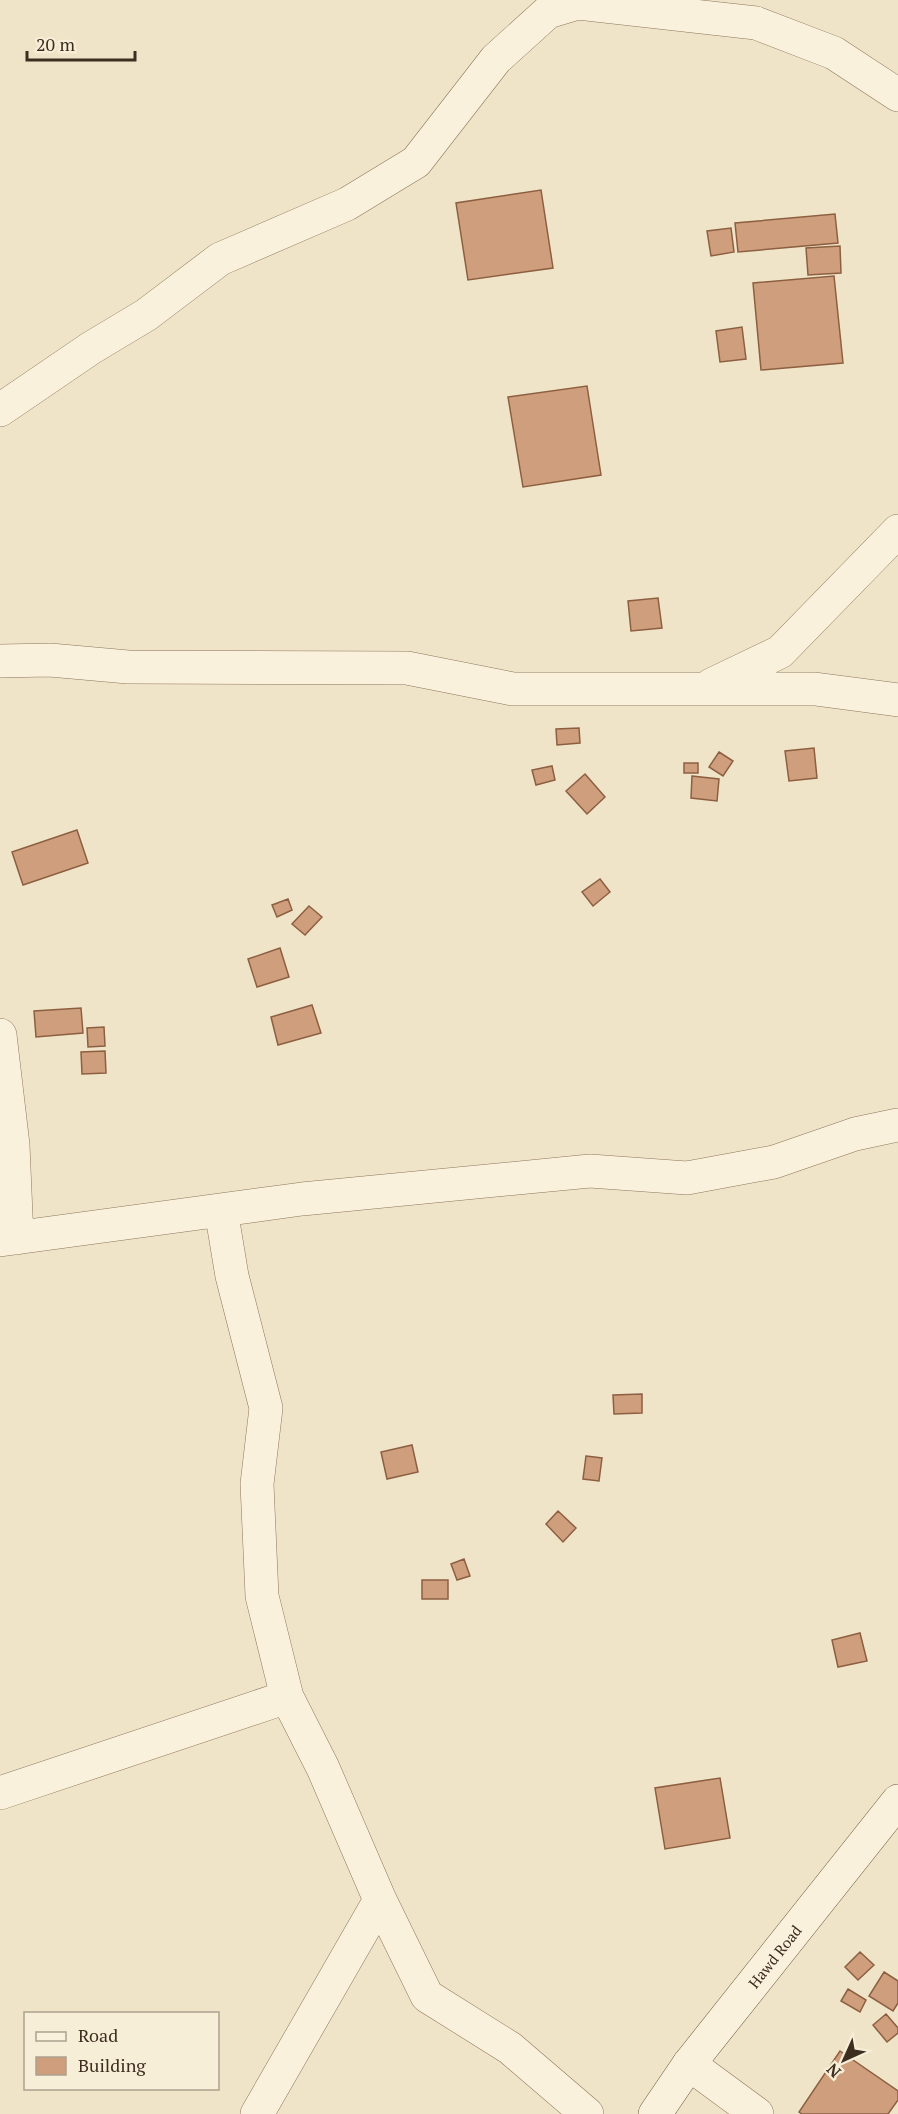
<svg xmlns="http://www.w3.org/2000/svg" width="898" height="2114" font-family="'PT Serif',serif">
  <rect width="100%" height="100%" fill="#f0e4c8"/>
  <!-- building -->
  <path fill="#cf9f7d" stroke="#8d5f41" stroke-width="1.5" d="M541,190L553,268L468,280L456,203Z
    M835,214L838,243L738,252L735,223Z
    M731,228L734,252L711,256L707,231Z
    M840,246L841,273L808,275L806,248Z
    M834,276L843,363L761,370L753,283Z
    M742,327L746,359L720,362L716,331Z
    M587,386L601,475L523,487L508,397Z
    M658,598L662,628L631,631L628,601Z
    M579,728L580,743L557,745L556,729Z
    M814,748L817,778L789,781L785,751Z
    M719,752L733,761L723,776L709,767Z
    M684,763H698V773H684Z
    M552,766L555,780L536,785L532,770Z
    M585,774L605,797L587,814L566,791Z
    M692,776L719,779L717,801L691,798Z
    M77,830L88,863L23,885L12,852Z
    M600,879L610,892L593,906L582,892Z
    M288,899L292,910L277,917L272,905Z
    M309,906L322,917L305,935L292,924Z
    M280,948L289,977L257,987L248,959Z
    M312,1005L321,1033L278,1045L271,1017Z
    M81,1008L83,1033L36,1037L34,1011Z
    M104,1027L105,1046L88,1047L87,1028Z
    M105,1051L106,1073L82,1074L81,1052Z
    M642,1394V1413L614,1414L613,1395Z
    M412,1445L418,1472L387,1479L381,1452Z
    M586,1456L602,1458L599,1481L583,1479Z
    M558,1511L576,1528L563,1542L546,1524Z
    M464,1559L470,1576L457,1580L451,1564Z
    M422,1580H448V1599H422Z
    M860,1633L867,1661L838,1667L832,1640Z
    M720,1778L730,1838L665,1849L655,1788Z
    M860,1952L874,1965L858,1980L845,1967Z
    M884,1972L898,1981V2003L893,2011L869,1996Z
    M848,1989L866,2000L860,2012L841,2001Z
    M886,2014L898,2028V2033L887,2042L873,2025Z
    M840,2051L898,2091V2100L888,2114H802L799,2112Z"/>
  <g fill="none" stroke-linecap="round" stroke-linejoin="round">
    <defs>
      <path id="minor" d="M0,410L91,348L146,315L220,259L347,204L416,162L496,59L548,12L578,3L756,23L834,53L898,95
        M0,661L50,660L128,667L407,668L513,689H815L898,700
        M711,685L780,652L898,531
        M0,1035L13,1145L17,1238
        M221,1210L232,1276L266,1408L257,1484L262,1596L287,1697L323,1768L380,1900L427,1996L510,2048L587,2114
        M0,1240L302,1199L590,1171L687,1178L774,1162L855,1134L898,1125
        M0,1793L287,1697
        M689,2064L757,2114
        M257,2114L380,1900"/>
      <g id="secondary">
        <path id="s1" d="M655,2114L689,2064L898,1801"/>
      </g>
    </defs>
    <!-- minor casing -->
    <use href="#minor" stroke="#8d765c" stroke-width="34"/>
    <!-- secondary casing -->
    <use href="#secondary" stroke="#6f573f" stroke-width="34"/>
    <!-- minor -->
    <use href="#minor" stroke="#faf1dc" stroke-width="33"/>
    <!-- secondary -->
    <use href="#secondary" stroke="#faf1dc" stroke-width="33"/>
  </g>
  <g text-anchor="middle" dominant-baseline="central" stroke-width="4.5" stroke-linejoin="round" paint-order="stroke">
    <!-- street labels -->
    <g font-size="15" fill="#3d2e20" stroke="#f7eed8">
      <text stroke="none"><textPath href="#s1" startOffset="198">Hawd Road</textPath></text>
    </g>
  </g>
  <!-- legend -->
  <rect x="24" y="2012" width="195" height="78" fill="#f7eed8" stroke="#ada18e" stroke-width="1.5"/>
  <rect x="36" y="2032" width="30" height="9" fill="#faf1dc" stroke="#ada18e" stroke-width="1.5"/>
  <text x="78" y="2042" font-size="18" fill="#3d2e20">Road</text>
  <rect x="36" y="2057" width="30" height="18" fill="#cf9f7d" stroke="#ada18e" stroke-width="1.5"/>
  <text x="78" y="2072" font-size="18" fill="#3d2e20">Building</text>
  <!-- north arrow -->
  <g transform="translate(844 2060) rotate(225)" stroke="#f7eed8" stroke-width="4.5" paint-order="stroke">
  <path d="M0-4.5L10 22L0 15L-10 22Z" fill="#3d2e20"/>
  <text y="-9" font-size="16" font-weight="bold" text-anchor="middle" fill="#3d2e20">N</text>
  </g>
  <!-- scale -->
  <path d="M27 51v9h108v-9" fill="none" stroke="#3d2e20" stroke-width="3"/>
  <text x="36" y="51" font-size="18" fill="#3d2e20" stroke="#f7eed8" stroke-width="4.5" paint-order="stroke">20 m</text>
</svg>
